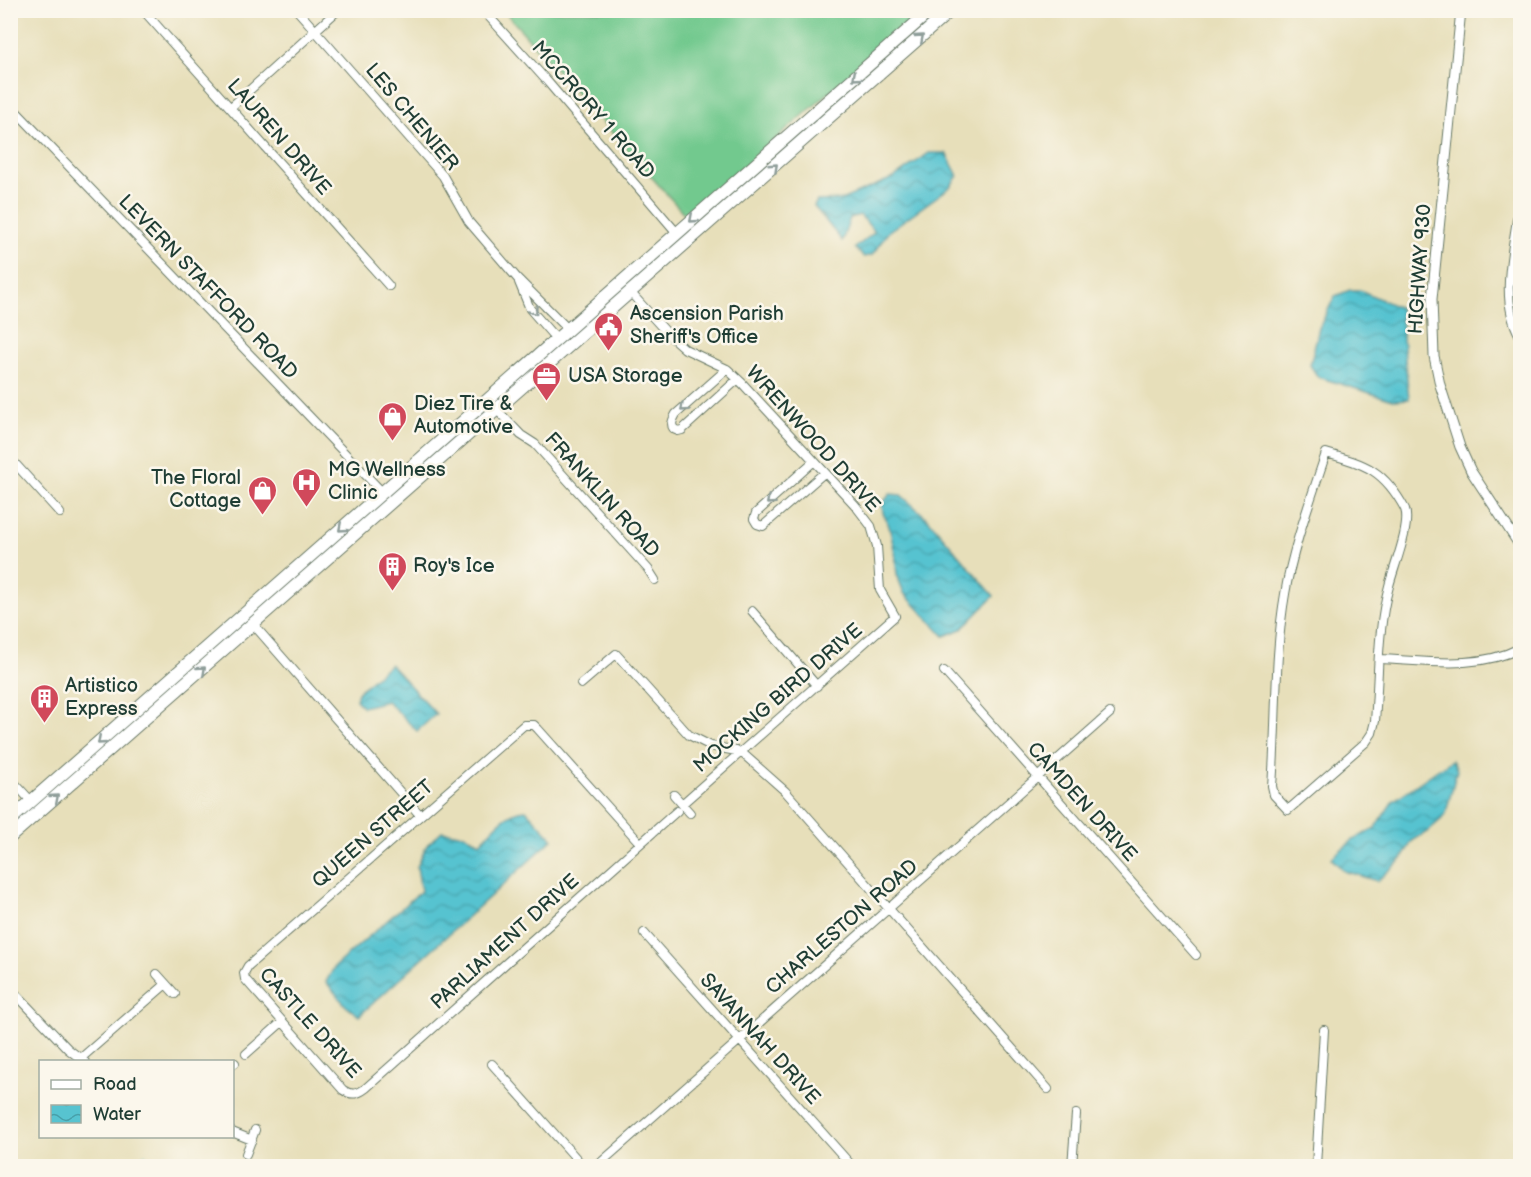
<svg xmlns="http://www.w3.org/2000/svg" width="1531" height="1177" font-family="'Balsamiq Sans',sans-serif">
  <defs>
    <pattern id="water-waves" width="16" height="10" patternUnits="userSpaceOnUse" patternTransform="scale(1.5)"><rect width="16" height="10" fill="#57c3d0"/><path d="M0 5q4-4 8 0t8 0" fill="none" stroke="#47a0aa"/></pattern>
  </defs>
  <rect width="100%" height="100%" fill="#fbf7ec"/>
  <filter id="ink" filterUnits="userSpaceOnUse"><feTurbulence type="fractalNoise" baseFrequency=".0167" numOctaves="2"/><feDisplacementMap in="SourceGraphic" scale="12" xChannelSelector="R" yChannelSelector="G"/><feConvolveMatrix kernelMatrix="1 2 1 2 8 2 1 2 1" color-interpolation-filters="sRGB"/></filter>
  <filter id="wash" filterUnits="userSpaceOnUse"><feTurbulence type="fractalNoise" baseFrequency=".008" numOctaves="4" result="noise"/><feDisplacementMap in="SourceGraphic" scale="24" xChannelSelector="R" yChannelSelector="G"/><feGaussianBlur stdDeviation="1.35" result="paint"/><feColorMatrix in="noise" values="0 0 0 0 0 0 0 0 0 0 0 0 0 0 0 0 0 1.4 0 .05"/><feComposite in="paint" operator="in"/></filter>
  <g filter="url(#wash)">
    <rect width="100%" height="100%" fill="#e7dfba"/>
    <!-- grass -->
    <path fill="#72c98e" stroke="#488361" stroke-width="1.5" d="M504,11H922L687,217Z"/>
    <!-- water -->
    <path fill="url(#water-waves)" stroke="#3b8082" stroke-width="1.5" d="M929,153H946L958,176L949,188L889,231L872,255L864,257L855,248L875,232L860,215L850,218L842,241L814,206L817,201L841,200L893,178Z
      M1350,290H1360L1400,308L1409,399L1393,400L1318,377L1310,365L1319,328L1335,296Z
      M890,494L901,495L928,519L994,596L962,629L944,636L904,593L897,575L895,553L889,526L883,513L882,504Z
      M390,664L436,714L417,731L387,701L363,707L356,700L358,692Z
      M1452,760L1457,770L1445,816L1427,832L1412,841L1402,859L1377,881L1344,871L1331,858L1353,840L1375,828L1393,801Z
      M526,810L553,839L359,1016L346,1006L326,982L335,966L421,891L417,867L427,845L442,831L466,835L480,843C493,829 506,811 526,810Z"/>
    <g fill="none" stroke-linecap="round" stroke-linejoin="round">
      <!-- stream -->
      <path stroke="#57c3d0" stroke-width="2" d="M130,1166L145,1155"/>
    </g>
  </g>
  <g filter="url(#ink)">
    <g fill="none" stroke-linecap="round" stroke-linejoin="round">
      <defs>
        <path id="minor" d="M143,10L389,286
          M297,10L443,176L469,222L517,278L568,329
          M483,10L546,80L677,233
          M10,105L383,493
          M231,107L338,10
          M1518,212L1520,188
          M1520,212H1518C1513,252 1499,300 1520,336
          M519,282L530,309L557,340
          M631,293L668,334L685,349L727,369L742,383L855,505L871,526L877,546L880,590L895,616L682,804
          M727,369L676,414C672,421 669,428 678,431L682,430L738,379
          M498,411L521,435L535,444L648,569L655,580
          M1326,453C1367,465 1384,470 1405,509C1411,526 1394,566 1389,586C1377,630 1379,675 1375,721L1372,733L1366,742L1288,810L1274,795L1272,786C1277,722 1274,657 1285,594C1293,546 1311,499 1326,453Z
          M10,458L60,513
          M813,462L756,513L754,519L757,524L763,526L824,473
          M752,611L817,686
          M253,624L420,815
          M1380,659C1426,661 1478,670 1520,648
          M944,671L1196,955
          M581,684L616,654L689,735L711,746L741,752L785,791L1048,1089
          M10,778L31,801
          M674,795L690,813
          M640,843L538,729L534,725H524L248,966L244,973L245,979L343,1090C352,1096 358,1094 366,1088L677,811
          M644,933L852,1166
          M157,974L175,994
          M10,988L68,1049L85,1062
          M246,1054L282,1022
          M80,1059L166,984
          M492,1064L583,1166
          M232,1065L235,1063
          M232,1132L252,1140
          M246,1154L255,1130
          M597,1166L1110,713
          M1072,1166L1076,1114
          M1316,1166L1324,1030"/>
        <path id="tertiary" d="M1461,10L1432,299L1434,356L1440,385L1460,447L1471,471L1520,546"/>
        <path id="primary" d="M10,820L931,10
          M10,837L951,10"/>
      </defs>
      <!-- minor casing -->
      <use href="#minor" stroke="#657663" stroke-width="10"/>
      <!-- tertiary casing -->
      <use href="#tertiary" stroke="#657663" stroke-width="11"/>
      <!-- primary casing -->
      <use href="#primary" stroke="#657663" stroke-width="14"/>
      <!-- minor -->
      <use href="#minor" stroke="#fff" stroke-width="8"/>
      <!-- tertiary -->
      <use href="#tertiary" stroke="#fff" stroke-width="9"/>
      <!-- primary -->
      <use href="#primary" stroke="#fff" stroke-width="12"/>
    </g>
    <!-- one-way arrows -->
    <defs><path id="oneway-chevron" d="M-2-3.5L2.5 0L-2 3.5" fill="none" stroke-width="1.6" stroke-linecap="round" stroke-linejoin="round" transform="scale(1.5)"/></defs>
    <g stroke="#8f9e9a">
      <use href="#oneway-chevron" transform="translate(920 38) rotate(-41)"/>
      <use href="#oneway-chevron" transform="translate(856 77) rotate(139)"/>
      <use href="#oneway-chevron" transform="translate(774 167) rotate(-43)"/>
      <use href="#oneway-chevron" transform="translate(693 219) rotate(139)"/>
      <use href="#oneway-chevron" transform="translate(534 311) rotate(56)"/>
      <use href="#oneway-chevron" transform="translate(684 408) rotate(138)"/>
      <use href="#oneway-chevron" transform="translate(770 501) rotate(138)"/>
      <use href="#oneway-chevron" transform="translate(342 528) rotate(139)"/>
      <use href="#oneway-chevron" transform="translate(202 670) rotate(-42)"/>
      <use href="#oneway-chevron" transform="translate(101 741) rotate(139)"/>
      <use href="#oneway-chevron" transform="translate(55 798) rotate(-41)"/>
    </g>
  </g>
  <!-- icons -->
  <defs>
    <symbol id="civic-pin" viewBox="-11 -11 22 30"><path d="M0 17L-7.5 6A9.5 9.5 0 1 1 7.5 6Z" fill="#d1495b" stroke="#fbf7ec"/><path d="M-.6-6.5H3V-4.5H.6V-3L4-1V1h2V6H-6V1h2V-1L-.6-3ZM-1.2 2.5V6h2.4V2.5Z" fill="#fff"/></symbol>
    <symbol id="office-pin" viewBox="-11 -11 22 30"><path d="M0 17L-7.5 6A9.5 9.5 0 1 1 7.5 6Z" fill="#d1495b" stroke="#fbf7ec"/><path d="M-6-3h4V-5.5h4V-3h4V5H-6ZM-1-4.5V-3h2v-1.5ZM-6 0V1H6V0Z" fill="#fff"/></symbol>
    <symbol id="shop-pin" viewBox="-11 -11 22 30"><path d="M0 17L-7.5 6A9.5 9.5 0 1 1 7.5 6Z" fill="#d1495b" stroke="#fbf7ec"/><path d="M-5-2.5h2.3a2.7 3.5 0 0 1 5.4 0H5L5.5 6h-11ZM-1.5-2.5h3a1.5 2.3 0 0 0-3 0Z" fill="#fff"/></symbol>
    <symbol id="hospital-pin" viewBox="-11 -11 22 30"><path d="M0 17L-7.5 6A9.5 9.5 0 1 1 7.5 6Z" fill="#d1495b" stroke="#fbf7ec"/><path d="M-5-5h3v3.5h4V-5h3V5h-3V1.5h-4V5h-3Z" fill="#fff"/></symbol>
    <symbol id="building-pin" viewBox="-11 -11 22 30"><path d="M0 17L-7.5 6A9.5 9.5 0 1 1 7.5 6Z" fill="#d1495b" stroke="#fbf7ec"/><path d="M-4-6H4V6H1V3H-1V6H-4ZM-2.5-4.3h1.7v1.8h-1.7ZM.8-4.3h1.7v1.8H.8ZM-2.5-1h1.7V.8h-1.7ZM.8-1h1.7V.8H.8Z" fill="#fff"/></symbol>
  </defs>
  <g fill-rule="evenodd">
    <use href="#civic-pin" x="592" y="310" width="33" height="45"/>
    <use href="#office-pin" x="530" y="360" width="33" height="45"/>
    <use href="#shop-pin" x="376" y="400" width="33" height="45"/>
    <use href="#hospital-pin" x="290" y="466" width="33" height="45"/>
    <use href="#shop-pin" x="246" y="474" width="33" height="45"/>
    <use href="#building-pin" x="376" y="550" width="33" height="45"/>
    <use href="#building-pin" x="28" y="682" width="33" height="45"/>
  </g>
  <g text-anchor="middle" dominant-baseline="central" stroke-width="5" stroke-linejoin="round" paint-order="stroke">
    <!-- street labels -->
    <g font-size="20" fill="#1f3d34" stroke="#fbf7ec">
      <text transform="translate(593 110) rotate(49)">MCCRORY 1 ROAD</text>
      <text transform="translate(412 117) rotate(50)">LES CHENIER</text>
      <text transform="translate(279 137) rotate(49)">LAUREN DRIVE</text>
      <text transform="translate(1420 269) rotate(-86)">HIGHWAY 930</text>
      <text transform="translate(208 287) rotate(46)">LEVERN STAFFORD ROAD</text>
      <text transform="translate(813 439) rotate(48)">WRENWOOD DRIVE</text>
      <text transform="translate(602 495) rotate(48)">FRANKLIN ROAD</text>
      <text transform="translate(778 698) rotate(-41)">MOCKING BIRD DRIVE</text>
      <text transform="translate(1082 802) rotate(48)">CAMDEN DRIVE</text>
      <text transform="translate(373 834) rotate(-41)">QUEEN STREET</text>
      <text transform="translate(842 927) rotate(-41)">CHARLESTON ROAD</text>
      <text transform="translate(505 942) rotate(-42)">PARLIAMENT DRIVE</text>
      <text transform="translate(310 1023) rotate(48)">CASTLE DRIVE</text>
      <text transform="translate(760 1039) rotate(48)">SAVANNAH DRIVE</text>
    </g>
    <!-- poi labels -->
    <g font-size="20" fill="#1f3d34" stroke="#fbf7ec" text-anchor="start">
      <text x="630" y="314">Ascension Parish<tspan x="630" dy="23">Sheriff's Office</tspan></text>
      <text x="568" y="376">USA Storage</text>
      <text x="414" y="404">Diez Tire &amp;<tspan x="414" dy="23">Automotive</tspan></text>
      <text x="328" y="470">MG Wellness<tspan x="328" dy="23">Clinic</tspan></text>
      <text x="241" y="478" text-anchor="end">The Floral<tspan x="241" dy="23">Cottage</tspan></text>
      <text x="413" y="566">Roy's Ice</text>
      <text x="65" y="686">Artistico<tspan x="65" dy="23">Express</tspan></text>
    </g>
  </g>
  <!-- margin -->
  <rect width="1531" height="1177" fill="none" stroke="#fbf7ec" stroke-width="36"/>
  <!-- legend -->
  <rect x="39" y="1060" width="195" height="78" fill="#fbf7ec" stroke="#a3ada2" stroke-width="1.5"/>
  <rect x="51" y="1080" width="30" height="9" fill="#ffffff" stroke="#a3ada2" stroke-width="1.5"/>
  <text x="93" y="1090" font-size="18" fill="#1f3d34">Road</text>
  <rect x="51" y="1105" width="30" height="18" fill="url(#water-waves)" stroke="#a3ada2" stroke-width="1.5"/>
  <text x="93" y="1120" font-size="18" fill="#1f3d34">Water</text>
</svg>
